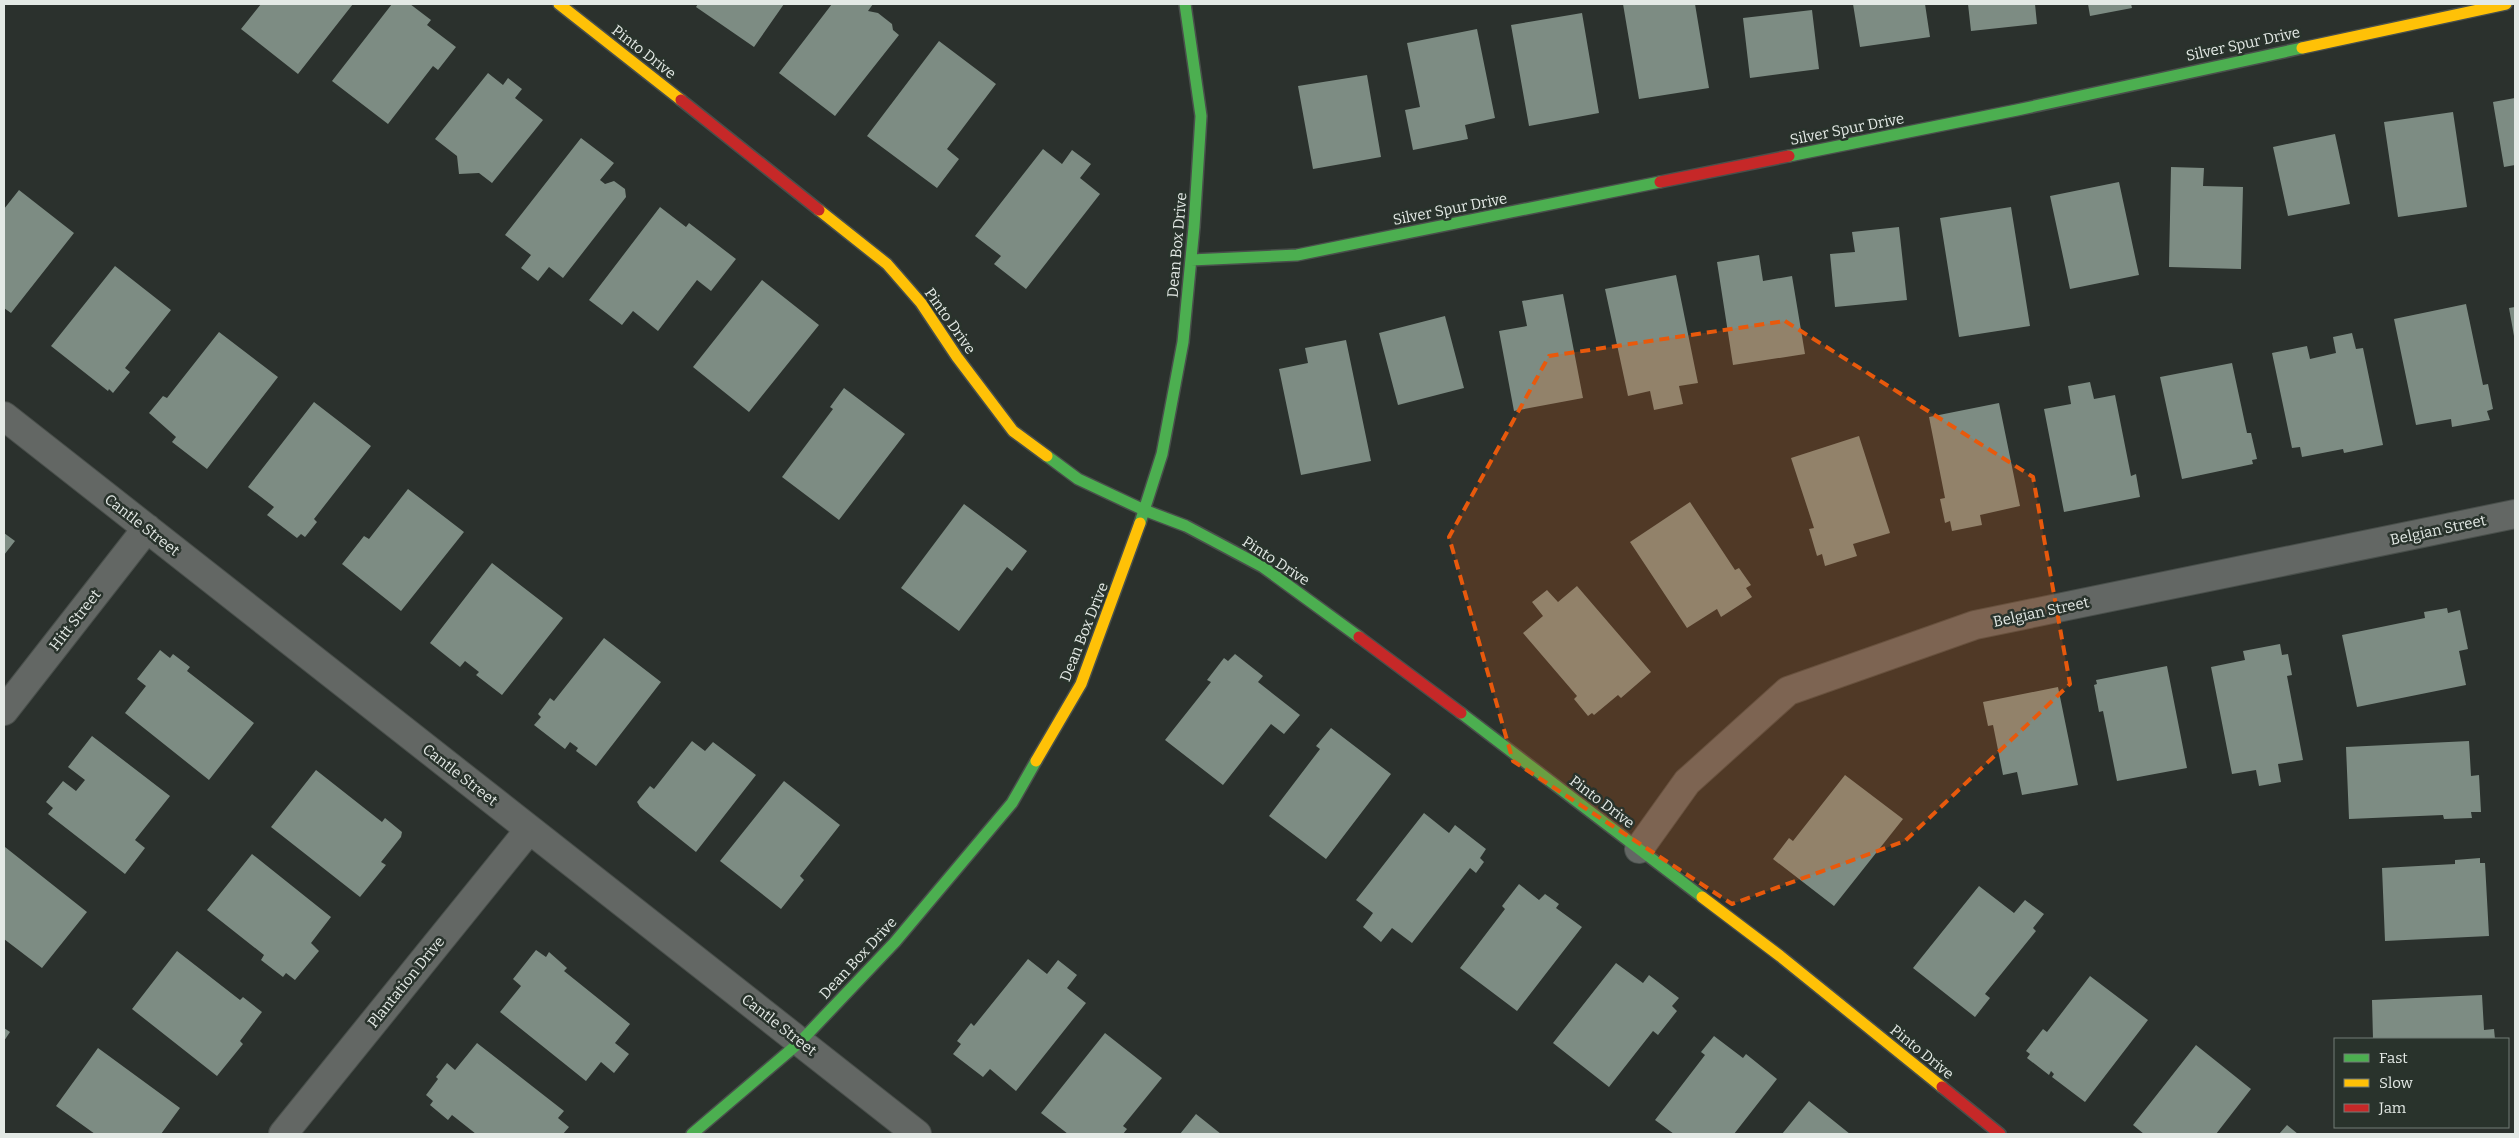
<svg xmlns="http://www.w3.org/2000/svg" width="2519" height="1138" font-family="Bitter,serif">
  <rect width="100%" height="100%" fill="#2b312d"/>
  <!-- building -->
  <path fill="#7d8c83" d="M261,4H353L298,74L241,29Z
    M392,4H410L431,20L427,25L456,47L438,70L433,66L388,124L332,81Z
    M698,4H784L754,47L696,7Z
    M832,4H873L868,11L878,13L892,24L893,30L899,35L835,116L779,73Z
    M1623,4H1695L1709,88L1639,99Z
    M1853,4H1925L1930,37L1860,47Z
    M1968,4H2035L2037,24L1971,31Z
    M2088,4H2131L2132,8L2090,16Z
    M1812,10L1819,69L1750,78L1743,18Z
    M1582,13L1599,113L1529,126L1511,25Z
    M1477,29L1495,118L1465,125L1468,139L1413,150L1405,110L1420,107L1407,43Z
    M939,41L996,84L947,149L959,159L937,188L867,136Z
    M488,73L503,85L508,78L522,89L515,98L543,120L492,183L479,173L459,174L457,156L435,139Z
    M1367,75L1381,157L1313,169L1298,86Z
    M2515,98V165L2504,167L2493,102Z
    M2453,112L2467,207L2398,217L2384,122Z
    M2335,134L2350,204L2288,216L2273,147Z
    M581,138L614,163L600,180L605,184L614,181L625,189L626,197L563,278L549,267L538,281L521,268L531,255L505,235Z
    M1043,149L1062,164L1072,150L1091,164L1080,178L1100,194L1026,289L994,264L1001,256L975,236Z
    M2171,167L2204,168L2203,186L2243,187L2241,269L2169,267Z
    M2119,182L2139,275L2070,289L2050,196Z
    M19,190L74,233L11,313L4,308V209Z
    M660,207L686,227L689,223L736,259L711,291L697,280L658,331L633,311L622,325L589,300Z
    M2011,207L2030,326L1959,337L1940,218Z
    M1899,227L1907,300L1835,307L1830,254L1855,252L1852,232Z
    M1759,255L1763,281L1792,276L1805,354L1733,365L1717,262Z
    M115,266L171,310L125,368L130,372L113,393L109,389L108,391L51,346Z
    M1676,275L1698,383L1679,386L1683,404L1654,410L1650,391L1628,396L1605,289Z
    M762,280L819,325L749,412L693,367Z
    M1563,294L1583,398L1514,411L1499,331L1527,326L1522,301Z
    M2466,304L2483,385L2488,384L2493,409L2487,411L2490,420L2452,427L2451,419L2416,425L2394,319Z
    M2515,307V336H2514L2509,308Z
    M1445,316L1464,388L1398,405L1379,333Z
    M219,332L278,377L207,469L172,442L176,437L149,413L163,396L167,398Z
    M2352,333L2356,349L2363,348L2383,445L2344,453L2343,449L2302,457L2300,447L2292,448L2272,353L2307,346L2310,359L2336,353L2333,337Z
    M1346,340L1371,461L1301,475L1279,369L1308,363L1305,348Z
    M2232,363L2247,433H2251L2257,459L2252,460L2253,464L2182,479L2160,377Z
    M2090,382L2094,399L2115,395L2131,476L2136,474L2140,497L2064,512L2044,409L2071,404L2068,386Z
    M844,388L905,434L839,520L782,477L833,409L830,407Z
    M314,402L371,446L314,519L317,522L305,537L301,534L297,538L267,515L274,507L248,487Z
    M1999,403L2020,506L1980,515L1982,525L1952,531L1950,521L1945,523L1940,499L1945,498L1929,417Z
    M1859,436L1890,533L1853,544L1857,556L1825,566L1822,554L1817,556L1809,529L1814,528L1791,458Z
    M408,489L464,532L401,611L342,564L364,536L369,539Z
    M1690,502L1735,570L1739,568L1751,585L1746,588L1752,597L1721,617L1717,609L1687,628L1630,542Z
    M964,504L1027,551L1012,571L1007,567L959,631L901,588Z
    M4,533L15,541L4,555Z
    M492,563L563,618L502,695L476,675L479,672L465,661L460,667L430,643Z
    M1577,586L1651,672L1621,698L1618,695L1594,715L1592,713L1588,716L1574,699L1577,696L1523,633L1543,616L1532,602L1547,590L1558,602Z
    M2447,608L2448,613L2460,610L2468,649L2459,651L2466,685L2357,707L2342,635L2425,618L2424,612Z
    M604,638L661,682L596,766L576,751L578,748L570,742L565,749L534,725L541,717L538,714L550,698L554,701Z
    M2280,644L2282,655L2288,654L2292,675L2287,676L2303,760L2278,764L2281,782L2259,786L2256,770L2232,774L2211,667L2245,660L2243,651Z
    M160,650L170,658L173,654L190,667L187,671L254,723L209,780L125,713L146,686L137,679Z
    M1235,654L1263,676L1258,682L1300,715L1284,734L1271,724L1223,785L1165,740L1211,682L1207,680L1224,658L1228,661Z
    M2167,666L2187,768L2117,781L2103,711L2099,712L2094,685L2097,684L2096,680Z
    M2058,687L2078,785L2022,795L2017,772L2003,775L1993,725L1988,726L1983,702Z
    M1331,728L1391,774L1326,859L1269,816L1320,749L1316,746Z
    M92,736L170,796L135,840L145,848L125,874L48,814L53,808L46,802L63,781L76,791L85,780L68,767Z
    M692,741L705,751L713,742L756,775L696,852L640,807L637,802L650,786L654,789Z
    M2469,741L2471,776L2479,775L2481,812H2471L2472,818L2444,819L2443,815L2349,819L2346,747Z
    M316,770L382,822L385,818L402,832L401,837L381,862L386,865L360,897L271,827Z
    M1845,775L1903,819L1834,906L1773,859L1789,838L1793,841Z
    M784,781L840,825L800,876L804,880L781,909L720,861Z
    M1424,813L1449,833L1455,825L1486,849L1480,858L1484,862L1476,873L1470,868L1412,943L1392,928L1381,942L1363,927L1373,913L1356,900Z
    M5,847L87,912L42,968L4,939Z
    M252,854L331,917L311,943L319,951L295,980L286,973L283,977L261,960L264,955L207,910Z
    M2480,858V863H2485L2489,936L2385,941L2382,868L2455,864V860Z
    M1519,884L1539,900L1545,894L1559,904L1556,908L1582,927L1517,1011L1460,968L1505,909L1502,906Z
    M1979,886L2014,913L2025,900L2044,914L2033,928L2036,931L1985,994L1990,998L1975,1017L1913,968Z
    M536,950L546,957L549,952L567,968L564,971L630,1024L615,1043L629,1054L614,1073L601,1062L586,1081L500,1012L521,986L513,979Z
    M177,951L240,1000L243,997L262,1012L240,1041L243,1044L217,1076L132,1009Z
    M1028,959L1047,974L1058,960L1077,975L1067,988L1086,1003L1016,1091L990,1069L983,1077L953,1054L961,1044L957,1041L971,1023L974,1026Z
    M1616,963L1643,983L1649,975L1679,998L1672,1006L1677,1011L1658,1035L1653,1031L1609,1087L1553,1043Z
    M2090,976L2148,1020L2085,1102L2052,1077L2054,1074L2051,1071L2049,1075L2027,1058L2030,1054L2026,1051L2043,1029L2047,1032Z
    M2482,995L2484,1030L2494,1029L2495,1039H2373L2372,1000Z
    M4,1028L10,1032L4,1041Z
    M1105,1033L1162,1078L1123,1126L1127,1129L1123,1134H1068L1041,1113Z
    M1714,1036L1743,1058L1746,1054L1777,1079L1734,1134H1674L1655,1120L1705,1055L1701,1052Z
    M477,1043L564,1111L558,1118L569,1127L563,1134H476L452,1115L448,1120L430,1105L433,1101L426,1095L438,1079L436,1077L447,1063L455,1070Z
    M2196,1045L2251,1089L2216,1134H2144L2133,1125Z
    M98,1048L180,1108L161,1134H95L56,1106Z
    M1809,1101L1850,1134H1782Z
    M1196,1114L1221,1134H1180Z
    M2287,1125L2298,1134H2279Z"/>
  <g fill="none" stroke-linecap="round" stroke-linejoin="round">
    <defs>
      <path id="street" d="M4,416L917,1134
        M4,711L147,528
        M1639,849L1687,782L1788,691L1975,625L2515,514
        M283,1134L529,830"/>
      <path id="fast" d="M1789,156L2017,110L2302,48
        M1191,260L1297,255L1660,182
        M1047,456L1078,479L1144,510L1186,526L1263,567L1359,637
        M1140,523L1162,454L1183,342L1194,227L1201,116L1185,4
        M1461,713L1702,897
        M692,1134L800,1042L895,942L1012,803L1036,761"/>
      <path id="slow" d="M559,4L681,100
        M2302,48L2506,4
        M819,210L887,264L921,303L957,357L1013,431L1047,456
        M1036,761L1081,684L1140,523
        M1702,897L1780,956L1942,1087"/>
      <path id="jam" d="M681,100L819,210
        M1660,182L1789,156
        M1359,637L1461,713
        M1942,1087L2000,1134"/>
    </defs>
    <!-- street casing -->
    <use href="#street" stroke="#494f4b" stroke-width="30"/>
    <!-- fast casing -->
    <use href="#fast" stroke="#494f4b" stroke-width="14"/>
    <!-- slow casing -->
    <use href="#slow" stroke="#494f4b" stroke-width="14"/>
    <!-- jam casing -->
    <use href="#jam" stroke="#494f4b" stroke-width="14"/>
    <!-- street -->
    <use href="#street" stroke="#636764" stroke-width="28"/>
    <!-- fast -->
    <use href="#fast" stroke="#4caf50" stroke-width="11"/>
    <!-- slow -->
    <use href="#slow" stroke="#ffc107" stroke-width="11"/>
    <!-- jam -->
    <use href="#jam" stroke="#c62828" stroke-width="11"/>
  </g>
  <!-- marked area -->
  <path fill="#e8590c" fill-opacity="0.2" stroke="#e8590c" stroke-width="4" stroke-dasharray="10 6" stroke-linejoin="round" d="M1785,321L2033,477L2070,684L1905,841L1732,904L1513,761L1449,537L1549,356Z"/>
  <g text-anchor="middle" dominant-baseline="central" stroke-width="5" stroke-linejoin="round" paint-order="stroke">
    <!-- street labels -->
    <g font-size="15" fill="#e3e9e5" stroke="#29332c">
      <text transform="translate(2243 44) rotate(-12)">Silver Spur Drive</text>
      <text transform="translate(644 52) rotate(38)">Pinto Drive</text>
      <text transform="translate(1847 129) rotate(-11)">Silver Spur Drive</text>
      <text transform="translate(1450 209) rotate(-11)">Silver Spur Drive</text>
      <text transform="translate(1177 245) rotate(-85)">Dean Box Drive</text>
      <text transform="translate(950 321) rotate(55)">Pinto Drive</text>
      <text transform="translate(142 525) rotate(38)">Cantle Street</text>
      <text transform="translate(2438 530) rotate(-12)">Belgian Street</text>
      <text transform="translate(1276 561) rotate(33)">Pinto Drive</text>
      <text transform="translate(2041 612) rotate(-12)">Belgian Street</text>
      <text transform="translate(75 620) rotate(-52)">Hitt Street</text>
      <text transform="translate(1084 632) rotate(-68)">Dean Box Drive</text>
      <text transform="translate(460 775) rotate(38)">Cantle Street</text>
      <text transform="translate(1602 802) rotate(37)">Pinto Drive</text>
      <text transform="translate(858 958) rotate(-47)">Dean Box Drive</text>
      <text transform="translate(406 982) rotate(-51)">Plantation Drive</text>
      <text transform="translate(779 1025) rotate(38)">Cantle Street</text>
      <text transform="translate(1922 1052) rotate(39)">Pinto Drive</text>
    </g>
  </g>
  <!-- border -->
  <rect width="2519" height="1138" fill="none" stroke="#e3e9e5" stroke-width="10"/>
  <!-- legend -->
  <rect x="2334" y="1038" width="175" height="90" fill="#29332c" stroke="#737c76"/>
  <rect x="2344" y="1054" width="25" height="8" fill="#4caf50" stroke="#737c76"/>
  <text x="2379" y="1063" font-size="15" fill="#e3e9e5">Fast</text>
  <rect x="2344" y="1079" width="25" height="8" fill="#ffc107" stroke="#737c76"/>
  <text x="2379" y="1088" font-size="15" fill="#e3e9e5">Slow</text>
  <rect x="2344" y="1104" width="25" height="8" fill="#c62828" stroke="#737c76"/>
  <text x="2379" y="1113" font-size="15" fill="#e3e9e5">Jam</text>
</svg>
